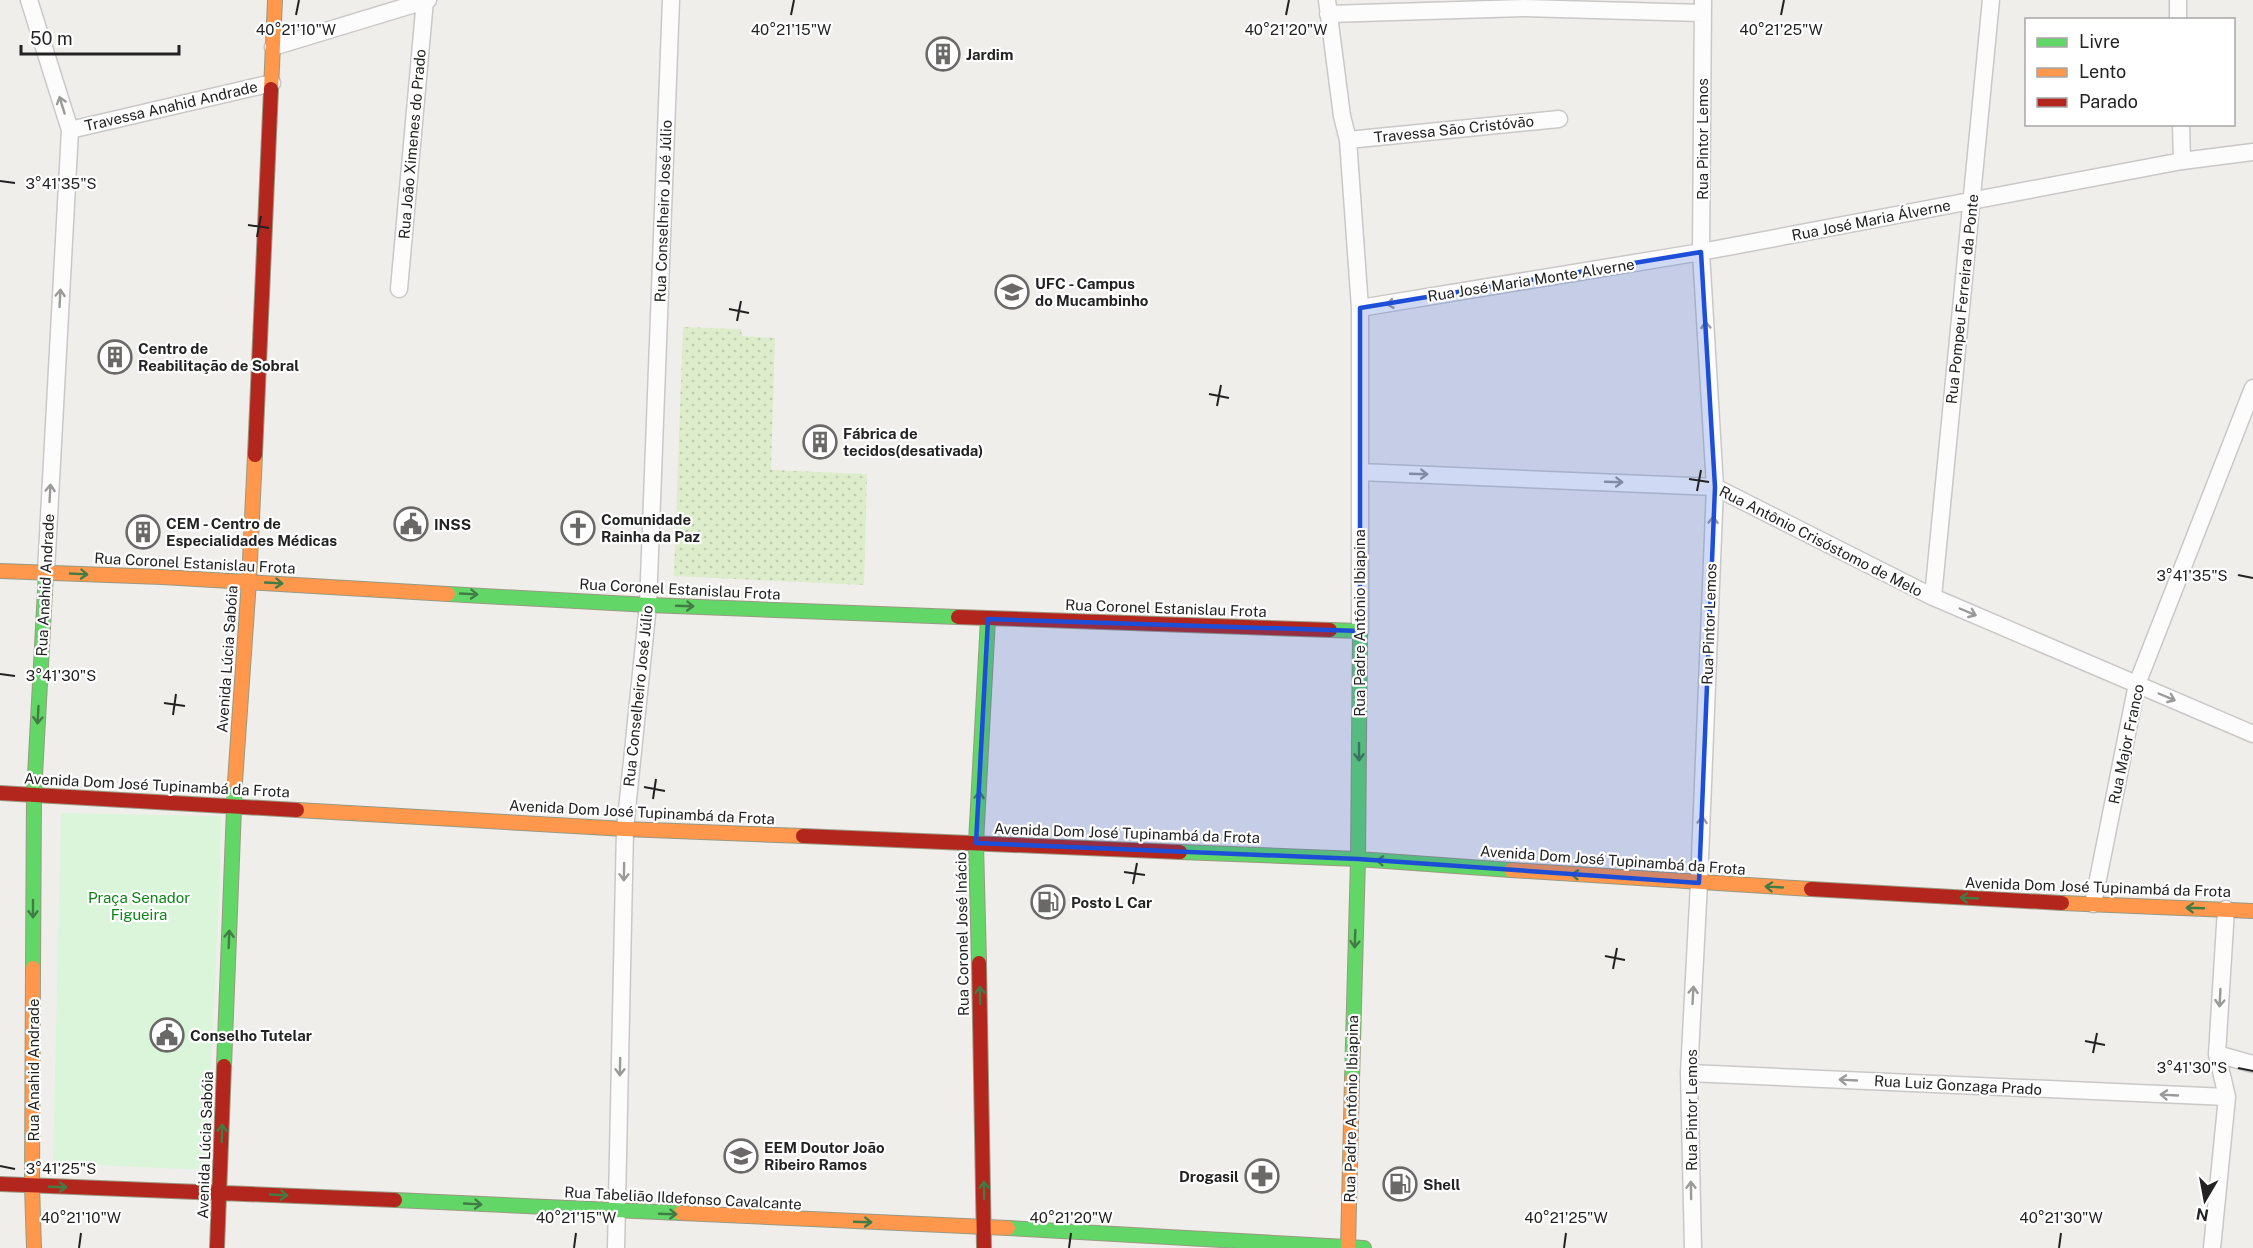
<svg xmlns="http://www.w3.org/2000/svg" width="2253" height="1248" font-family="'Public Sans',sans-serif">
  <defs>
    <pattern id="garden-dots" width="8" height="8" patternUnits="userSpaceOnUse" patternTransform="scale(1.5)"><rect width="8" height="8" fill="#ddeccb"/><path d="M2 2h.1M6 6h.1" fill="none" stroke="#bdcaae" stroke-width="1.8" stroke-linecap="round"/></pattern>
  </defs>
  <rect width="100%" height="100%" fill="#f0eeeb"/>
  <!-- park -->
  <path fill="#daf5da" d="M61,813L221,816L219,899L206,1170L53,1163Z"/>
  <!-- garden -->
  <path fill="url(#garden-dots)" d="M683,327L741,329L742,336L775,338L771,470L867,474L864,585L674,576Z"/>
  <g fill="none" stroke-linecap="round" stroke-linejoin="round">
    <defs>
      <path id="street" d="M29,0L70,130L46,572
        M1327,0L1342,116L1348,140L1360,308V631
        M1328,14L1524,8L1702,13
        M2178,20V0
        M273,47L428,0
        M2181,124L2182,161
        M70,130L272,83
        M1348,140L1559,119
        M399,289L425,0
        M1360,308L1701,252L2182,161L2253,152
        M1360,472L1715,487L1933,597L2253,734
        M1933,597L1991,0
        M2093,904L2137,684L2253,388
        M2217,1054L2253,1064
        M1689,1073L2227,1097
        M616,1248L625,829L648,605L671,0
        M1693,1248L1689,1073L1699,883L1715,487L1701,252L1703,0
        M2212,1248L2227,1097L2217,1054L2226,909"/>
      <path id="fast" d="M448,594L649,605L958,617
        M1330,630L1360,631L1358,859L1352,1080
        M1180,852L1358,859L1511,870
        M979,963L976,843L988,619
        M33,968L34,794L46,572
        M224,1066L235,782
        M395,1200L681,1213
        M1008,1228L1364,1248"/>
      <path id="slow" d="M271,89L275,0
        M0,571L162,577L448,594
        M235,782L249,581L255,455
        M297,810L625,829L803,836
        M1511,870L1811,889
        M2062,903L2253,911
        M33,968L32,1186L34,1248
        M681,1213L1008,1228
        M1348,1247L1352,1080"/>
      <path id="jam" d="M255,455L271,89
        M958,617L1330,630
        M0,793L297,810
        M803,836L1180,852
        M1811,889L2062,903
        M979,963L984,1248
        M0,1184L395,1200
        M217,1248L224,1066"/>
    </defs>
    <!-- street casing -->
    <use href="#street" stroke="#c9c8c7" stroke-width="19"/>
    <!-- fast casing -->
    <use href="#fast" stroke="#999a82" stroke-width="16"/>
    <!-- slow casing -->
    <use href="#slow" stroke="#999a82" stroke-width="16"/>
    <!-- jam casing -->
    <use href="#jam" stroke="#999a82" stroke-width="16"/>
    <!-- street -->
    <use href="#street" stroke="#fdfcfc" stroke-width="16"/>
    <!-- fast -->
    <use href="#fast" stroke="#63d668" stroke-width="14"/>
    <!-- slow -->
    <use href="#slow" stroke="#ff974d" stroke-width="14"/>
    <!-- jam -->
    <use href="#jam" stroke="#b3261e" stroke-width="14"/>
  </g>
  <!-- one-way arrows -->
  <defs><path id="oneway-shaft" d="M-6 0H5M1.5-3L5.5 0L1.5 3" fill="none" stroke-width="1.6" stroke-linecap="round" stroke-linejoin="round" transform="scale(1.5)"/></defs>
  <g stroke="#9a9a9a">
    <use href="#oneway-shaft" transform="translate(62 105) rotate(-107)"/>
    <use href="#oneway-shaft" transform="translate(60 298) rotate(-87)"/>
    <use href="#oneway-shaft" transform="translate(1395 303) rotate(171)"/>
    <use href="#oneway-shaft" transform="translate(1706 330) rotate(-93)"/>
    <use href="#oneway-shaft" transform="translate(1419 474) rotate(2)"/>
    <use href="#oneway-shaft" transform="translate(1614 482) rotate(2)"/>
    <use href="#oneway-shaft" transform="translate(50 493) rotate(-87)"/>
    <use href="#oneway-shaft" transform="translate(1713 525) rotate(-88)"/>
    <use href="#oneway-shaft" transform="translate(1968 612) rotate(23)"/>
    <use href="#oneway-shaft" transform="translate(2167 697) rotate(23)"/>
    <use href="#oneway-shaft" transform="translate(1702 825) rotate(-88)"/>
    <use href="#oneway-shaft" transform="translate(624 872) rotate(91)"/>
    <use href="#oneway-shaft" transform="translate(1693 995) rotate(-87)"/>
    <use href="#oneway-shaft" transform="translate(2220 998) rotate(93)"/>
    <use href="#oneway-shaft" transform="translate(620 1067) rotate(91)"/>
    <use href="#oneway-shaft" transform="translate(1848 1080) rotate(-177)"/>
    <use href="#oneway-shaft" transform="translate(2169 1095) rotate(-177)"/>
    <use href="#oneway-shaft" transform="translate(1691 1190) rotate(-91)"/>
  </g>
  <g stroke="#427c45">
    <use href="#oneway-shaft" transform="translate(79 574) rotate(3)"/>
    <use href="#oneway-shaft" transform="translate(274 583) rotate(3)"/>
    <use href="#oneway-shaft" transform="translate(469 594) rotate(3)"/>
    <use href="#oneway-shaft" transform="translate(685 606) rotate(2)"/>
    <use href="#oneway-shaft" transform="translate(38 715) rotate(93)"/>
    <use href="#oneway-shaft" transform="translate(1359 752) rotate(90)"/>
    <use href="#oneway-shaft" transform="translate(979 800) rotate(-87)"/>
    <use href="#oneway-shaft" transform="translate(1385 861) rotate(-176)"/>
    <use href="#oneway-shaft" transform="translate(1580 875) rotate(-176)"/>
    <use href="#oneway-shaft" transform="translate(1774 887) rotate(-177)"/>
    <use href="#oneway-shaft" transform="translate(1969 898) rotate(-177)"/>
    <use href="#oneway-shaft" transform="translate(2195 908) rotate(-178)"/>
    <use href="#oneway-shaft" transform="translate(33 909) rotate(90)"/>
    <use href="#oneway-shaft" transform="translate(229 939) rotate(-88)"/>
    <use href="#oneway-shaft" transform="translate(1355 939) rotate(92)"/>
    <use href="#oneway-shaft" transform="translate(980 995) rotate(-91)"/>
    <use href="#oneway-shaft" transform="translate(222 1133) rotate(-88)"/>
    <use href="#oneway-shaft" transform="translate(58 1187) rotate(2)"/>
    <use href="#oneway-shaft" transform="translate(984 1190) rotate(-91)"/>
    <use href="#oneway-shaft" transform="translate(279 1195) rotate(3)"/>
    <use href="#oneway-shaft" transform="translate(473 1204) rotate(3)"/>
    <use href="#oneway-shaft" transform="translate(668 1214) rotate(2)"/>
    <use href="#oneway-shaft" transform="translate(863 1222) rotate(2)"/>
  </g>
  <!-- marked area -->
  <path fill="#1d4ed8" fill-opacity="0.2" stroke="#1d4ed8" stroke-width="4.5" stroke-linejoin="round" d="M1701,252L1715,487L1699,883L1358,859L976,843L988,619L1360,631V308Z"/>
  <!-- ticks -->
  <path fill="none" stroke="#222" stroke-width="2" d="M296,15L299,0M791,15L794,0M1286,15L1289,0M1781,15L1784,0M0,181L15,183M248,225L269,228M257,237L261,216M729,309L749,313M737,321L741,301M1209,394L1229,398M1217,406L1221,385M1689,479L1709,482M1697,491L1701,470M2238,575L2253,578M0,674L15,676M164,703L185,706M173,715L176,694M644,787L665,791M653,799L656,779M1124,872L1145,875M1133,884L1137,863M1605,956L1625,960M1613,969L1617,948M2085,1041L2105,1045M2093,1053L2097,1033M2238,1068L2253,1071M0,1166L15,1169M79,1248L81,1233M574,1248L576,1233M1069,1248L1071,1233M1564,1248L1566,1233M2059,1248L2061,1233"/>
  <!-- icons -->
  <defs>
    <symbol id="building-ring" viewBox="-11 -11 22 22"><circle r="9.5" fill="#fff" stroke="#6a6968" stroke-width="1.5"/><path d="M-4-6H4V6H1V3H-1V6H-4ZM-2.5-4.3h1.7v1.8h-1.7ZM.8-4.3h1.7v1.8H.8ZM-2.5-1h1.7V.8h-1.7ZM.8-1h1.7V.8H.8Z" fill="#6a6968"/></symbol>
    <symbol id="university-ring" viewBox="-11 -11 22 22"><circle r="9.5" fill="#fff" stroke="#6a6968" stroke-width="1.5"/><path d="M0-5L7-2L0 1L-7-2ZM-4 1L0 2.5L4 1V4Q0 6-4 4Z" fill="#6a6968"/></symbol>
    <symbol id="civic-ring" viewBox="-11 -11 22 22"><circle r="9.5" fill="#fff" stroke="#6a6968" stroke-width="1.5"/><path d="M-.6-6.5H3V-4.5H.6V-3L4-1V1h2V6H-6V1h2V-1L-.6-3ZM-1.2 2.5V6h2.4V2.5Z" fill="#6a6968"/></symbol>
    <symbol id="church-ring" viewBox="-11 -11 22 22"><circle r="9.5" fill="#fff" stroke="#6a6968" stroke-width="1.5"/><path d="M-1.2-6h2.4v3.5h3.3v2.4h-3.3V6h-2.4V-.1h-3.3v-2.4h3.3Z" fill="#6a6968"/></symbol>
    <symbol id="fuel-ring" viewBox="-11 -11 22 22"><circle r="9.5" fill="#fff" stroke="#6a6968" stroke-width="1.5"/><path d="M-5.5-6h7V0h2V4h1.3V-2.5L3-4.5l.8-.8L6-3V5H2.5V1h-1V6h-7ZM-4.2-4.7v3.2H.2V-4.7Z" fill="#6a6968"/></symbol>
    <symbol id="school-ring" viewBox="-11 -11 22 22"><circle r="9.5" fill="#fff" stroke="#6a6968" stroke-width="1.5"/><path d="M0-5L7-2L0 1L-7-2ZM-4 1L0 2.5L4 1V4Q0 6-4 4Z" fill="#6a6968"/></symbol>
    <symbol id="pharmacy-ring" viewBox="-11 -11 22 22"><circle r="9.5" fill="#fff" stroke="#6a6968" stroke-width="1.5"/><path d="M-2-6h4v4h4v4h-4v4h-4v-4h-4v-4h4Z" fill="#6a6968"/></symbol>
  </defs>
  <g fill-rule="evenodd">
    <use href="#building-ring" x="924" y="35" width="38" height="38"/>
    <use href="#university-ring" x="993" y="273" width="38" height="38"/>
    <use href="#building-ring" x="96" y="338" width="38" height="38"/>
    <use href="#building-ring" x="801" y="423" width="38" height="38"/>
    <use href="#civic-ring" x="392" y="505" width="38" height="38"/>
    <use href="#church-ring" x="559" y="509" width="38" height="38"/>
    <use href="#building-ring" x="124" y="513" width="38" height="38"/>
    <use href="#fuel-ring" x="1029" y="883" width="38" height="38"/>
    <use href="#civic-ring" x="148" y="1016" width="38" height="38"/>
    <use href="#school-ring" x="722" y="1137" width="38" height="38"/>
    <use href="#pharmacy-ring" x="1243" y="1157" width="38" height="38"/>
    <use href="#fuel-ring" x="1381" y="1165" width="38" height="38"/>
  </g>
  <g text-anchor="middle" dominant-baseline="central" stroke-width="4.5" stroke-linejoin="round" paint-order="stroke">
    <!-- poi labels -->
    <g font-size="15" font-weight="bold" fill="#222" stroke="#fff" text-anchor="start">
      <text x="966" y="54">Jardim</text>
      <text x="1035" y="283">UFC - Campus<tspan x="1035" dy="17">do Mucambinho</tspan></text>
      <text x="138" y="348">Centro de<tspan x="138" dy="17">Reabilitação de Sobral</tspan></text>
      <text x="843" y="433">Fábrica de<tspan x="843" dy="17">tecidos(desativada)</tspan></text>
      <text x="601" y="519">Comunidade<tspan x="601" dy="17">Rainha da Paz</tspan></text>
      <text x="166" y="523">CEM - Centro de<tspan x="166" dy="17">Especialidades Médicas</tspan></text>
      <text x="434" y="524">INSS</text>
      <text x="1071" y="902">Posto L Car</text>
      <text x="190" y="1035">Conselho Tutelar</text>
      <text x="764" y="1147">EEM Doutor João<tspan x="764" dy="17">Ribeiro Ramos</tspan></text>
      <text x="1239" y="1176" text-anchor="end">Drogasil</text>
      <text x="1423" y="1184">Shell</text>
    </g>
    <!-- street labels -->
    <g font-size="15" fill="#222" stroke="#fff">
      <text transform="translate(171 106) rotate(-13)">Travessa Anahid Andrade</text>
      <text transform="translate(1454 129) rotate(-6)">Travessa São Cristóvão</text>
      <text transform="translate(1702 139) rotate(-90)">Rua Pintor Lemos</text>
      <text transform="translate(412 144) rotate(-85)">Rua João Ximenes do Prado</text>
      <text transform="translate(663 211) rotate(-88)">Rua Conselheiro José Júlio</text>
      <text transform="translate(1871 220) rotate(-11)">Rua José Maria Álverne</text>
      <text transform="translate(1531 280) rotate(-9)">Rua José Maria Monte Alverne</text>
      <text transform="translate(1962 299) rotate(-84)">Rua Pompeu Ferreira da Ponte</text>
      <text transform="translate(1821 541) rotate(27)">Rua Antônio Crisóstomo de Melo</text>
      <text transform="translate(195 563) rotate(3)">Rua Coronel Estanislau Frota</text>
      <text transform="translate(45 585) rotate(-87)">Rua Anahid Andrade</text>
      <text transform="translate(680 589) rotate(3)">Rua Coronel Estanislau Frota</text>
      <text transform="translate(1166 608) rotate(2)">Rua Coronel Estanislau Frota</text>
      <text transform="translate(1359 623) rotate(-90)">Rua Padre Antônio Ibiapina</text>
      <text transform="translate(1709 624) rotate(-88)">Rua Pintor Lemos</text>
      <text transform="translate(227 659) rotate(-86)">Avenida Lúcia Sabóia</text>
      <text transform="translate(638 696) rotate(-84)">Rua Conselheiro José Júlio</text>
      <text transform="translate(2126 744) rotate(-78)">Rua Major Franco</text>
      <text transform="translate(157 785) rotate(3)">Avenida Dom José Tupinambá da Frota</text>
      <text transform="translate(642 812) rotate(3)">Avenida Dom José Tupinambá da Frota</text>
      <text transform="translate(1127 833) rotate(2)">Avenida Dom José Tupinambá da Frota</text>
      <text transform="translate(1613 860) rotate(4)">Avenida Dom José Tupinambá da Frota</text>
      <text transform="translate(2098 887) rotate(2)">Avenida Dom José Tupinambá da Frota</text>
      <text transform="translate(962 934) rotate(-91)">Rua Coronel José Inácio</text>
      <text transform="translate(33 1070) rotate(-90)">Rua Anahid Andrade</text>
      <text transform="translate(1958 1085) rotate(3)">Rua Luiz Gonzaga Prado</text>
      <text transform="translate(1351 1109) rotate(-89)">Rua Padre Antônio Ibiapina</text>
      <text transform="translate(1691 1110) rotate(-90)">Rua Pintor Lemos</text>
      <text transform="translate(205 1145) rotate(-88)">Avenida Lúcia Sabóia</text>
      <text transform="translate(683 1198) rotate(3)">Rua Tabelião Ildefonso Cavalcante</text>
    </g>
    <!-- park labels -->
    <g font-size="15" fill="#0c8416" stroke="#fff">
      <text x="139" y="897">Praça Senador<tspan x="139" dy="17">Figueira</tspan></text>
    </g>
  </g>
  <g font-size="15" text-anchor="middle" fill="#222" stroke="#fff" stroke-width="4.5" stroke-linejoin="round" paint-order="stroke">
    <text x="1286" y="35">40°21'20"W</text>
    <text x="1781" y="35">40°21'25"W</text>
    <text x="296" y="35">40°21'10"W</text>
    <text x="791" y="35">40°21'15"W</text>
    <text x="61" y="189">3°41'35"S</text>
    <text x="2192" y="581">3°41'35"S</text>
    <text x="61" y="681">3°41'30"S</text>
    <text x="2192" y="1073">3°41'30"S</text>
    <text x="61" y="1174">3°41'25"S</text>
    <text x="81" y="1223">40°21'10"W</text>
    <text x="576" y="1223">40°21'15"W</text>
    <text x="1071" y="1223">40°21'20"W</text>
    <text x="1566" y="1223">40°21'25"W</text>
    <text x="2061" y="1223">40°21'30"W</text>
  </g>
  <!-- legend -->
  <rect x="2025" y="18" width="210" height="108" fill="#ffffff" stroke="#a7a7a7" stroke-width="1.5"/>
  <rect x="2037" y="38" width="30" height="9" fill="#63d668" stroke="#a7a7a7" stroke-width="1.5"/>
  <text x="2079" y="48" font-size="18" fill="#222222">Livre</text>
  <rect x="2037" y="68" width="30" height="9" fill="#ff974d" stroke="#a7a7a7" stroke-width="1.5"/>
  <text x="2079" y="78" font-size="18" fill="#222222">Lento</text>
  <rect x="2037" y="98" width="30" height="9" fill="#b3261e" stroke="#a7a7a7" stroke-width="1.5"/>
  <text x="2079" y="108" font-size="18" fill="#222222">Parado</text>
  <!-- north arrow -->
  <g transform="translate(2205 1200) rotate(190)" stroke="#ffffff" stroke-width="4.5" paint-order="stroke">
  <path d="M0-4.5L10 22L0 15L-10 22Z" fill="#222222"/>
  <text y="-9" font-size="16" font-weight="bold" text-anchor="middle" fill="#222222">N</text>
  </g>
  <!-- scale -->
  <path d="M21 45v9h158v-9" fill="none" stroke="#222222" stroke-width="3"/>
  <text x="30" y="45" font-size="18" fill="#222222" stroke="#ffffff" stroke-width="4.5" paint-order="stroke">50 m</text>
</svg>
